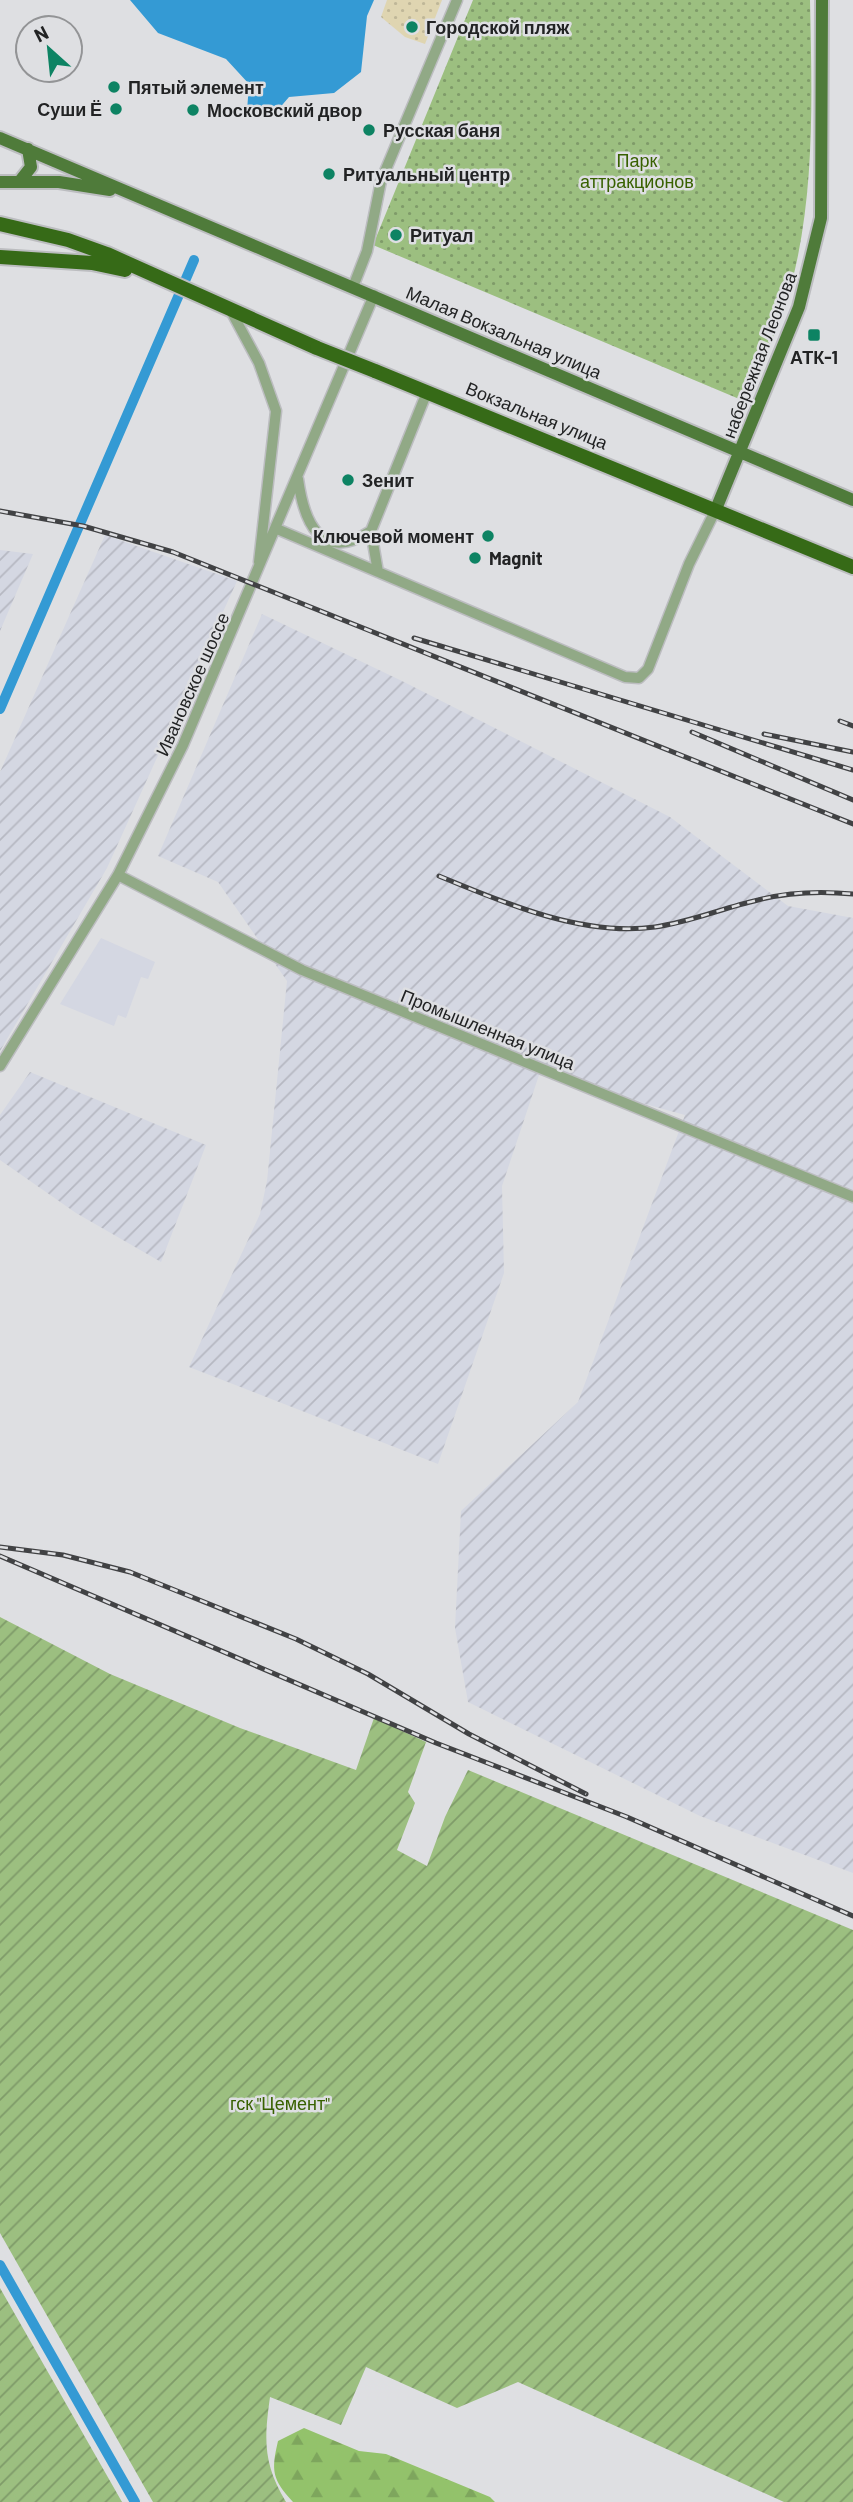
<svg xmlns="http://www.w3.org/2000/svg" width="853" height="2502" font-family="Barlow,sans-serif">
  <defs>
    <pattern id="industrial-furrows" width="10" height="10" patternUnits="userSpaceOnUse" patternTransform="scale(1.75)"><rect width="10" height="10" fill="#d4d7e2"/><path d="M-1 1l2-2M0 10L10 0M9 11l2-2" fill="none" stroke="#b6b8c2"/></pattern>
    <pattern id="forest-firs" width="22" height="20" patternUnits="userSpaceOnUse" patternTransform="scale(1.75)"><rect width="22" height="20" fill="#93c26b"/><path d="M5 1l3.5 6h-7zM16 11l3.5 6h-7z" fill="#7ea65d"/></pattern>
    <pattern id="sand-dots" width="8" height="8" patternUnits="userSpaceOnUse" patternTransform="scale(1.75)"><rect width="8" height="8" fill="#dfd5b1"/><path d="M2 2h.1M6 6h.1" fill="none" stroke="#bfb798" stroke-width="1.8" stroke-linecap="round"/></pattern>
    <pattern id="park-dots" width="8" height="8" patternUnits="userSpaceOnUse" patternTransform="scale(1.75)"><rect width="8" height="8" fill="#9cbf80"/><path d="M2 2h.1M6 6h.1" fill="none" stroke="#7f9b69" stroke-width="1.8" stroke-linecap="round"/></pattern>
    <pattern id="garden-furrows" width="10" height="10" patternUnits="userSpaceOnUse" patternTransform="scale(1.75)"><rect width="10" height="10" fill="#9cbf80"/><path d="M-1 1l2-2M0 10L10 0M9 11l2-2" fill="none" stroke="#7f9b69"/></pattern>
  </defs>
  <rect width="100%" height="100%" fill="#dedfe2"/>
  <!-- built -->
  <path fill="#d4d7e2" d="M101,938L155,962L148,979L141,977L126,1018L118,1015L114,1026L60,1004Z"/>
  <!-- industrial -->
  <path fill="url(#industrial-furrows)" d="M105,535L237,581L107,868L0,1051V772Z
    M0,550L33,554L0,631Z
    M262,614L402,681L670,817L788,906L853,918V1873L700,1816L468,1702L455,1628L461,1511L578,1402L685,1115L539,1075L502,1186L504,1273L438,1464L189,1367L260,1214L267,1181L287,981L218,882L158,856Z
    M30,1072L206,1145L161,1262L76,1213L0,1160V1115Z"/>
  <!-- forest -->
  <path fill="url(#forest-firs)" d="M304,2428L359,2451L386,2454L490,2497L495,2502H293C272,2479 271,2471 278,2441Z"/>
  <!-- sand -->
  <path fill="url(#sand-dots)" d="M387,0H442L425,44L405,37L381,17Z"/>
  <!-- park -->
  <path fill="url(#park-dots)" d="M473,0H810C812,101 816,206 786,303C776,336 758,369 744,401L373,245Z"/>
  <!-- garden -->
  <path fill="url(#garden-furrows)" d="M0,1617L110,1674L240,1728L356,1770L374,1718L426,1742L408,1792L415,1803L397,1850L427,1866L445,1817L468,1770L853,1930V2502H784L518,2382L457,2408L366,2367L341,2425L270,2397C264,2440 263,2464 286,2502H153L0,2233Z
    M0,2288L122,2502H0Z"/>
  <!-- water -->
  <path fill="#349ad4" d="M130,0H374L367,16L361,72L334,93L289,97L271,118L247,111L249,84L226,59L158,33Z"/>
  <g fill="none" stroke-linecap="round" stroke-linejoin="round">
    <!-- canal -->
    <path stroke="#349ad4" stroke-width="10" d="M0,709L194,260
      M0,2265L135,2502"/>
    <defs>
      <path id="minor" d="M353,287L367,251L381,181L457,0
        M231,311L259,363L276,411L259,562
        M298,479C304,523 321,563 371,531
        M277,529L625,677L639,678L648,669L689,564L716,509
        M378,572L371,531L427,392
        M118,875L302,970L853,1197
        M0,1066L118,875L183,745L374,295"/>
      <path id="major" d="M0,138L853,500
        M20,181L31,167L28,149
        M0,182H59L110,190
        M716,509L799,307L821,218L822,0"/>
      <path id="highway" d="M0,224L68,240L107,254L317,348
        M0,257L92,263L125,270
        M375,371L853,567"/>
    </defs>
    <!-- minor casing -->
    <use href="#minor" stroke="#bcbdc0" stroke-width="13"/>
    <!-- major casing -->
    <use href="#major" stroke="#bcbdc0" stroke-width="16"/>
    <!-- highway casing -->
    <use href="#highway" stroke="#bcbdc0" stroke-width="18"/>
    <!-- minor -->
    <use href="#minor" stroke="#91a986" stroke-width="10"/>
    <!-- major -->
    <use href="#major" stroke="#4f7b3a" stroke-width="12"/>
    <!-- highway -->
    <use href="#highway" stroke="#366a17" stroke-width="14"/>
    <defs>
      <path id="rail" d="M0,511L83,526L173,552L853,824
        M414,638L853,770
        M840,721L853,726
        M692,732L853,800
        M764,734L853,752
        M439,876C504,903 583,937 655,927C690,922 723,908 758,900C789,892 821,891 853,894
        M0,1547L63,1555L130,1572L296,1639L368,1674L469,1734L586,1794
        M0,1556L436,1743L627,1817L853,1916"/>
    </defs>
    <!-- rail casing -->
    <use href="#rail" stroke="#414244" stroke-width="5"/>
    <!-- rail -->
    <use href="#rail" stroke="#dedfe2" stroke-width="2.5" stroke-dasharray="8" stroke-linecap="butt"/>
    <defs>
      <path id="highway-bridge" d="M317,348L375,371"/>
    </defs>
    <!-- highway-bridge casing -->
    <use href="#highway-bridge" stroke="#bcbdc0" stroke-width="18" stroke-linecap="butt"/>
    <!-- highway-bridge -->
    <use href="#highway-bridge" stroke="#366a17" stroke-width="14"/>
  </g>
  <!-- markers -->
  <g fill="#0d8363" stroke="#dedfe2" stroke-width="2.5">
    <circle cx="412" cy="27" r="7"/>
    <circle cx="114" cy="87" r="7"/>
    <circle cx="116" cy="109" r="7"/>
    <circle cx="193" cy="110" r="7"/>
    <circle cx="369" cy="130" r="7"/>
    <circle cx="329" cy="174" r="7"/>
    <circle cx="396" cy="235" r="7"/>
    <rect x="807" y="328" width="14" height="14" rx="3.5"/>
    <circle cx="348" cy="480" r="7"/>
    <circle cx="488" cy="536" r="7"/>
    <circle cx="475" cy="558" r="7"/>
  </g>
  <g text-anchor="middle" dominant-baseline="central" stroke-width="5" stroke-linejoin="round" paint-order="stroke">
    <!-- poi labels -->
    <g font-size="18" font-weight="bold" fill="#222324" stroke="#dedfe2" text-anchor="start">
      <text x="426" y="27">Городской пляж</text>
      <text x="128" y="87">Пятый элемент</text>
      <text x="102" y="109" text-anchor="end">Суши Ё</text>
      <text x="207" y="110">Московский двор</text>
      <text x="383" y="130">Русская баня</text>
      <text x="343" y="174">Ритуальный центр</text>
      <text x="410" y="235">Ритуал</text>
      <text x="814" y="357" text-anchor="middle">АТК-1</text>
      <text x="362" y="480">Зенит</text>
      <text x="474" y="536" text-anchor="end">Ключевой момент</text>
      <text x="489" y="558">Magnit</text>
    </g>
    <!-- park labels -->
    <g font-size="18" fill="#386100" stroke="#dedfe2">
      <text x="637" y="160">Парк<tspan x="637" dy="21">аттракционов</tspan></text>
      <text x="280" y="2103">гск "Цемент"</text>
    </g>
    <!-- street labels -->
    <g font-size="18" fill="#222324" stroke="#dedfe2">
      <text transform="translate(504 332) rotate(23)">Малая Вокзальная улица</text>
      <text transform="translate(759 355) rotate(-69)">набережная Леонова</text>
      <text transform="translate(537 415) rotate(22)">Вокзальная улица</text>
      <text transform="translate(192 684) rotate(-66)">Ивановское шоссе</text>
      <text transform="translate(488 1029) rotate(22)">Промышленная улица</text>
    </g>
  </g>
  <!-- north arrow -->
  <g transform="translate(49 49) rotate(333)"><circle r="33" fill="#dedfe2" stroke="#939496" stroke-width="2"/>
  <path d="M0-5L12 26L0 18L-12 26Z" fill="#0d8363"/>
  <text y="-10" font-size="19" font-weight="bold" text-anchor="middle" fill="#222324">N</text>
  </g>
</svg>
